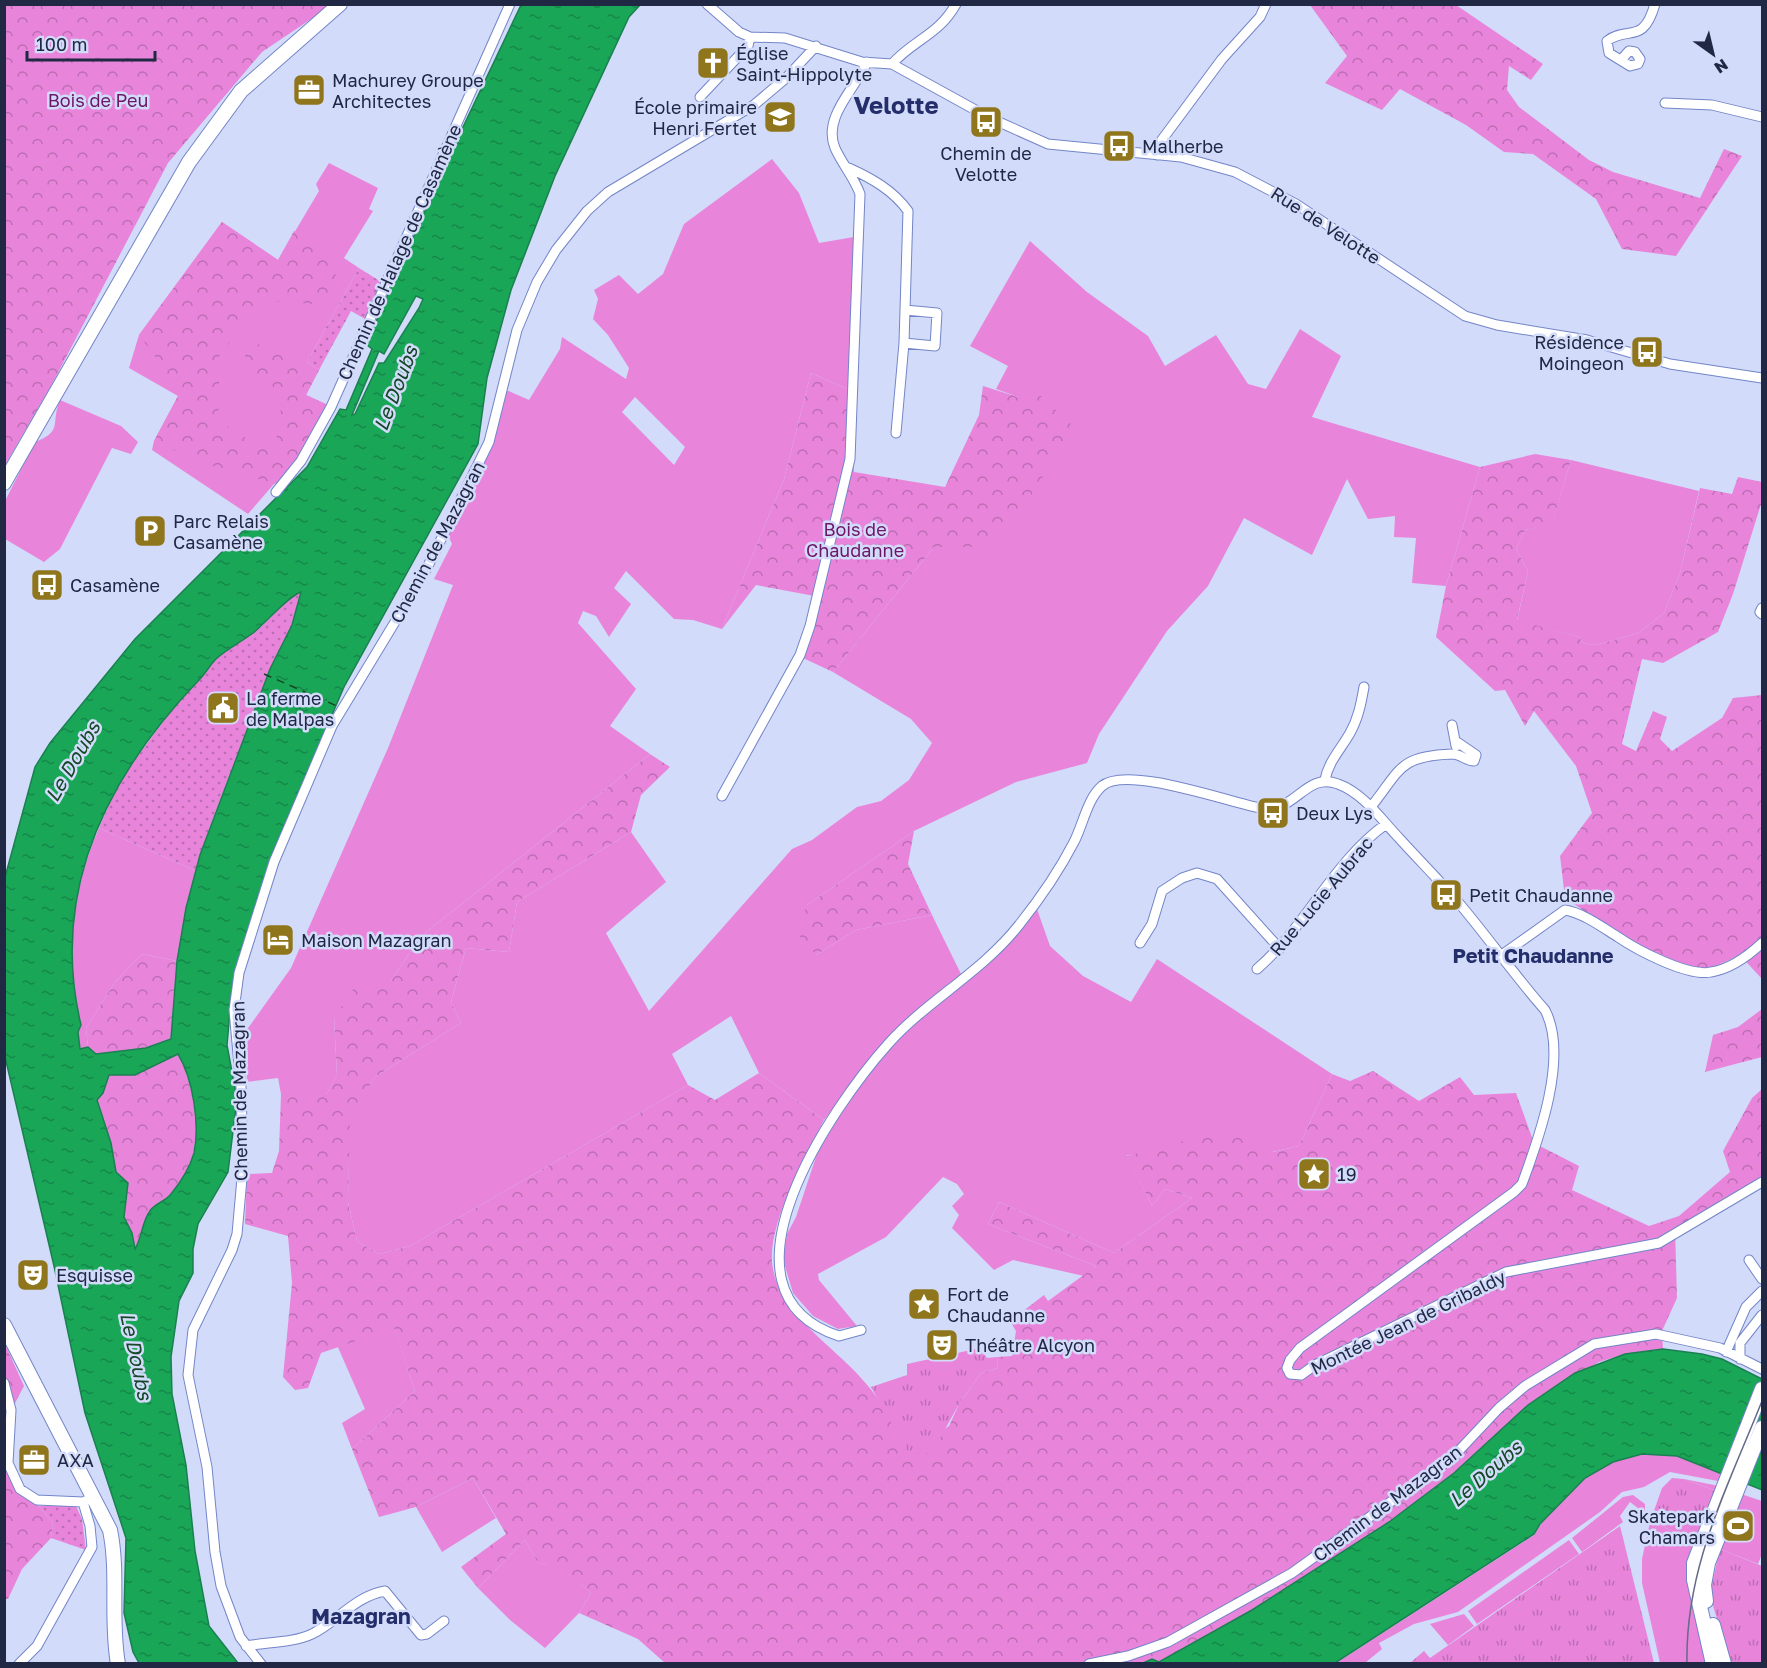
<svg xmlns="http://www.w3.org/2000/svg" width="1767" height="1668" font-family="'Golos Text',sans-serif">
  <defs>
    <pattern id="forest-crowns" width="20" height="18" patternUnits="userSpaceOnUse" patternTransform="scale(1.5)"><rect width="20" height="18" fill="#e885db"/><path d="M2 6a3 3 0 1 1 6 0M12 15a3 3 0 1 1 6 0" fill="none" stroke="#bc6db3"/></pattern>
    <pattern id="park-tufts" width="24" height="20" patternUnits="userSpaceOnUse" patternTransform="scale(1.5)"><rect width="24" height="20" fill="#e885db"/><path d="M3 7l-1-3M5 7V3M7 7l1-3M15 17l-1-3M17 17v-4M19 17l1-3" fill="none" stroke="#bc6db3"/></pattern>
    <pattern id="garden-dots" width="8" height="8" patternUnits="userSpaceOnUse" patternTransform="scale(1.5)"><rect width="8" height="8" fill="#e885db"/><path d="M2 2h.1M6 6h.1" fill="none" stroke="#bc6db3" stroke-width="1.8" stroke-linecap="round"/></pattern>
    <pattern id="water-ripples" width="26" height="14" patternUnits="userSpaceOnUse" patternTransform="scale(1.5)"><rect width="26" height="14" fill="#19a657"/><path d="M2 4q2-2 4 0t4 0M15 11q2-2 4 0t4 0" fill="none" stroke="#16874a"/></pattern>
  </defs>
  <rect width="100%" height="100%" fill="#d2dbf9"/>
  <!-- grass -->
  <path fill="#e885db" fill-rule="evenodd" d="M772,159L799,193L819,243L854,237L849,390L811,373L784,479L722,629L693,620L674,619L626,571L614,588L631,604L609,637L596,616L583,611L578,623L636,689L610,726L650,754L420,937L391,981L334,1018L337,1075L327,1094H281L278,1078L247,1082L246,1031L291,968L388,748L453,585L434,579L452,544L448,535L493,445L506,390L529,400L560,349L562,337L626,379L629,368L608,335L593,319L598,299L594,290L619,275L638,294L663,274L684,224ZM635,397L685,447L674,465L622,412Z
    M329,163L378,188L369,209L373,211L344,258L359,268L307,362L319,370L306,395L328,405L300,454L248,514L152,450L154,441L178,396L129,368L139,335L222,222L278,260L319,191L316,184Z
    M1030,241L1087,292L1148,336L1165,366L1216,335L1248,384L1266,389L1300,329L1341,356L1312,417L1480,467L1446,586L1412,583L1416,538L1394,537L1395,516L1368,519L1347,479L1312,555L1244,518L1208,586L1167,631L1099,734L1087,763L1016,782L914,831L807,905L816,955L856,930L932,915L961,974L885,1041L824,1120L759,1073L731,1016L672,1054L688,1085L410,1246L379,1254L357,1241L348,1202L349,1117L375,1077L461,1023L451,1002L466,948L509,952L517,902L631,832L666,882L606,933L649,1011L792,849L812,840L857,807L881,801L909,780L932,743L911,719L833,672L934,547H974L1018,397L996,389L1008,366L970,346Z
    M60,400L121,426L138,442L131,454L112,448L60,549L44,562L5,539V501L35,442C64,431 50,423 60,400Z
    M1571,460L1699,491L1680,573L1664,613L1638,633L1596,645L1583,643L1579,637L1517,621L1528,571L1516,549L1525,530L1552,523Z
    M99,828L196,871L186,908L177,961L142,954L115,982L86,1028L88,1047L80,1049L78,1032L81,1025C64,956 71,893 99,828Z
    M1037,909L1050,946L1083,976L1131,1002L1157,959L1332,1074L1299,1146L1272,1152L1127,1155L1152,1206L1165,1189L1192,1198L1114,1253L999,1202L988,1224L1096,1266L1084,1276L1013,1260L994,1270L952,1228L959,1215L952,1206L964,1194L957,1184L943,1177L886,1237L818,1274L819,1280L857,1326L838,1329L813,1316L793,1293L783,1259L787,1234L796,1217L828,1121L891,1041L1017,933Z
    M394,1327L415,1391L352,1449L342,1423L365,1409L337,1345Z
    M1642,1454L1677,1456L1721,1473L1718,1481L1670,1472L1644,1487L1622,1492L1600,1512L1458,1612L1414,1624L1379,1643L1382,1649L1365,1663L1335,1664L1534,1535C1549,1509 1586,1472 1614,1461C1623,1458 1632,1457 1642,1454Z
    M473,1478L496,1518L442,1552L416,1507Z
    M1684,1479L1714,1485L1762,1501V1554L1758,1564L1707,1544L1727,1495Z
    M1633,1495L1645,1504V1520L1641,1519L1643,1512L1630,1502L1620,1516L1623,1522L1582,1552L1572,1538L1623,1497Z
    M1650,1522L1694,1539L1686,1574L1709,1663H1660L1642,1583V1559Z
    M525,1540L538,1563L558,1564L591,1593L579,1613L545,1648L510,1620L478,1588Z
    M1569,1540L1579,1554L1477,1624L1468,1611Z
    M1464,1614L1474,1626L1448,1645L1430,1624Z"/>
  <!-- forest -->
  <path fill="url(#forest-crowns)" d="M5,5H332L262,52L168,163L51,386L5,465Z
    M1310,5H1456L1543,64L1531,80L1509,66L1507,90L1519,107L1589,160L1613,172L1700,198L1724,149L1742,156L1676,256L1622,249L1596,199L1533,154L1504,152L1466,125L1400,89L1382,110L1325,83L1347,56Z
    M222,222L278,260L294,231L342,258L325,305L261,300L215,362L222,397L216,419L263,449L276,441C284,401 286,389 247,368L245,355L259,344L319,370L306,395L328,405L300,454L276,484L205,464L154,441L178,396L162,366L139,335Z
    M811,373L849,390L854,472L945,487L979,415L983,386L1018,397L1030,386L1074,427L1023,508L974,547H934L833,672L803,658L820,597L756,585L722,629L784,479Z
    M1535,454L1571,460L1552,524L1525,530L1516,549L1528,571L1517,620L1579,637L1583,643L1596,645L1638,633L1664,613L1680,573L1700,488L1732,494L1738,477L1762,482V501L1733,594L1718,632L1663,663L1642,659L1622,744L1636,751L1653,711L1667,717L1660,739L1672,751L1722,718L1733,698L1762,695V979L1740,955L1705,971L1641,949L1565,898L1560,856L1592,813L1576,766L1534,711L1525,726L1505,690L1495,691L1436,637L1446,586L1480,467Z
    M650,754L670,767L641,795L631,832L517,902L509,952L466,948L451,1002L461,1023L375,1077L350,1117L348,1202L357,1241L379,1254L410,1246L688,1085L715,1100L759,1073L824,1120C806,1156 769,1221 772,1262C774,1285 787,1305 803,1322C831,1351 863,1373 884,1408C892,1422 904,1437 908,1452L949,1426L959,1404L981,1373L998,1368L997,1357L1012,1356L1016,1331L1010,1321L1044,1295L1048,1301L1096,1266L988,1224L999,1202L1114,1253L1192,1198L1165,1189L1152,1206L1127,1156C1171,1144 1233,1121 1273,1152L1299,1146L1332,1074L1350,1081L1373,1071L1419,1101L1460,1077L1474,1095L1516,1093L1534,1143L1579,1166L1572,1190L1649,1226L1679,1216L1730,1172L1723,1151L1752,1098L1762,1089V1178L1675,1228L1677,1298L1662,1331L1663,1349L1625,1354L1599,1362L1528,1405L1454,1473L1389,1522L1252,1610L1159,1662L1152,1659L1141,1664L665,1663L638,1639L579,1613L591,1593L558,1565L538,1563L525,1540L478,1588L461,1567L506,1534L473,1478L416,1507L379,1517L352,1449L415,1391L394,1328L321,1353L308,1388L295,1390L283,1377L292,1283L288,1236L245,1224L247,1174L272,1173L279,1151L281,1094H327L337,1075L334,1018L356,985L391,981L420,937Z
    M914,831L908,864L932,915L856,930L816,955L796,932L807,905Z
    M142,954L177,961L171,1039L146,1048L96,1054L88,1047L86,1028L115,982Z
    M1762,1009V1057L1705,1072L1713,1035L1738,1027Z
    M178,1054C192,1081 201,1124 193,1154C190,1166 182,1180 174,1191C168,1199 153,1205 150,1211C142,1223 142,1238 134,1250L132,1233L124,1217L128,1183L116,1172L97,1100L103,1093L109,1075H135Z
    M4,1342L24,1386L13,1407L6,1466L20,1493L39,1506L53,1523L51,1538L22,1569L8,1599H5Z"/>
  <!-- park -->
  <path fill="url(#park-tufts)" d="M980,1348L987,1358L997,1357L998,1368L981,1373L959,1404L933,1451L924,1454L908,1452L871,1387L907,1375V1364Z
    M1672,1478L1684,1479L1727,1495L1707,1544L1650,1522L1662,1488Z
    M1620,1526L1654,1663H1410L1424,1651L1430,1658Z
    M1720,1549L1762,1566V1663H1731L1713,1606L1711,1588Z"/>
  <!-- garden -->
  <path fill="url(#garden-dots)" d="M359,268L383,283L367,320L351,311L319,370L307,362Z
    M301,592L292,625L270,669L209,829L196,871L99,828L118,783L182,696L216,659L262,626L292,596Z
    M39,1506H76L82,1519L86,1550L51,1538L53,1523Z"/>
  <!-- water -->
  <path fill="url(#water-ripples)" stroke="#1b8051" stroke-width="1.5" fill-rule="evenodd" d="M521,5H640L629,17L555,176L511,290L487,378L478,444L344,687L273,852L232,988L227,1045L237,1099L228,1172L198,1224L193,1249V1273L179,1301L171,1357L172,1394L186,1465L195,1551L209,1626L238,1663H139L133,1652L124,1613L126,1538L85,1413L54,1266L5,1057V877L35,767L50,743L135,639L307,467L340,409L346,410L372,349L366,344L453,148ZM416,296L423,299L419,308L384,363H379L355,414L352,415L379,351L384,354ZM301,592L292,625L270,669L200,855L186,908L177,961L171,1039L146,1048L96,1054L88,1047L80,1049L78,1032L81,1025C49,891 108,775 199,680C205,674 210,665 216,659C227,649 241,642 253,633C267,622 287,597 301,592ZM178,1054C193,1079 200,1124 194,1153C190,1167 180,1183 171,1194C166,1201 154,1204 150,1211C142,1221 142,1238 135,1249L132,1233L124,1217L128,1183L116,1172L111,1143L97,1100L103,1093L109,1075H135Z
    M1663,1349L1702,1354L1722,1359L1762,1379V1490L1677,1456L1642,1454L1613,1462L1585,1478L1540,1524L1534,1534L1335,1663L1141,1664L1152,1659L1159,1662L1252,1610L1389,1522L1454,1473L1528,1405L1575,1373L1625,1354Z"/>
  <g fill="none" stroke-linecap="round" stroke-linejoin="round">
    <!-- ferry -->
    <path stroke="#154626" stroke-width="1.5" stroke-dasharray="8 6" stroke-linecap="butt" d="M264,674L337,706"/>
    <defs>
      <path id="street" d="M707,4L739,32L750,37L785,38L862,62L892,64L990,118L1048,144L1181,157L1235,172L1296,204L1465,316L1497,325L1587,340L1670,364L1762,378
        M1621,60L1629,51L1635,52L1640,59L1638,64L1630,66L1609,53L1607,41C1628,25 1643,46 1655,4
        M892,64C913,40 939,35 956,4
        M700,97L748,46L750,37
        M1665,103L1712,105L1762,117
        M1157,155L1161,141L1222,59L1260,17L1266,4
        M849,168C871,178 893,190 908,211L904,343L896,433
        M904,343L935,346L937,313L905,310
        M276,492L301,461L331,407L510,4
        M1762,608L1760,612L1762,614
        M1452,725L1456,746
        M1325,780C1328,762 1341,749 1350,733C1358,719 1361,704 1364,687
        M722,796L800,655L810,626L850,459L860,194C854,177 842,164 835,148C822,117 856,88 867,62
        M1371,807C1401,769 1399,756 1452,754C1461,754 1466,761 1474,761L1476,755L1457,742
        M1140,943L1152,924L1162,891L1182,878L1197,873L1217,879L1280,949
        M1499,957L1565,910C1583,913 1602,927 1618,937C1637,950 1688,977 1711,972C1731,969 1748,956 1762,943
        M1257,969C1306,927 1332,863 1386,824
        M1749,1260L1762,1279
        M861,1330L839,1336C703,1292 834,1104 889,1043C928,1000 982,972 1019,925C1039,900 1059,871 1074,842C1083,825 1087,799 1102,786C1127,765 1228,802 1260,808C1295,815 1305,771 1338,784C1363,793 1381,819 1399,838C1418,859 1439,880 1458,902C1488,937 1514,975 1545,1010C1569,1056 1539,1138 1522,1184L1514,1192L1300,1348L1290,1360L1287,1368L1290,1374L1301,1375L1315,1365L1506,1272L1659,1243L1762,1182
        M1726,1352L1746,1307L1762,1291
        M1740,1359V1343L1762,1315
        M4,1383L11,1410L8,1463L20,1489L37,1500L83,1502L95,1497
        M246,1646C267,1642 293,1643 312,1634C337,1622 355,1596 385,1591L421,1635L427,1634L444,1621
        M19,1664L37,1646L92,1547L90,1526L83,1502
        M261,1664L240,1637L221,1586L215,1552L207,1467L188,1375L193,1330L232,1250L237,1234L243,1167L241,1087L234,1010L239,973L274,862L332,726L424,574L489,442L517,330L537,282L556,250L587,211L608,192L754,105L786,78L816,46
        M1089,1664L1128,1656L1168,1642L1292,1573L1453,1457L1499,1408L1525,1386L1594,1344L1656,1334L1720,1348L1762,1369"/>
      <path id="secondary" d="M4,483L189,162L241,91L340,4
        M4,1325L110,1530C119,1574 110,1619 118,1664
        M1706,1601L1704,1585L1708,1563L1762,1428
        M1713,1625L1724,1664
        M1713,1664L1694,1580V1563L1762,1389"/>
    </defs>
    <!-- street casing -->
    <use href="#street" stroke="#7385c8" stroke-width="11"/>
    <!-- secondary casing -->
    <use href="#secondary" stroke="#7385c8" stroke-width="16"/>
    <!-- street -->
    <use href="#street" stroke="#fff" stroke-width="9"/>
    <!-- secondary -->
    <use href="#secondary" stroke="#fff" stroke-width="14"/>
    <!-- tram -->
    <path stroke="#636b88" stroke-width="1.5" d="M1687,1664C1685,1567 1727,1489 1762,1401"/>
  </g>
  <!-- icons -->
  <defs>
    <symbol id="church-square" viewBox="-11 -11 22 22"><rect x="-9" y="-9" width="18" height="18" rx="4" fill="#8f751b" stroke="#d2dbf9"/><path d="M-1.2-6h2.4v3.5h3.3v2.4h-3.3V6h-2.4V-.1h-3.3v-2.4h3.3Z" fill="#fff"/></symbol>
    <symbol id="office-square" viewBox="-11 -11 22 22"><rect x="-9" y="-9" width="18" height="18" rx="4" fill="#8f751b" stroke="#d2dbf9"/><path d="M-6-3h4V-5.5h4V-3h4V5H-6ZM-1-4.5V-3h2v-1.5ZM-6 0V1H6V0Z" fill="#fff"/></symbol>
    <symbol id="school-square" viewBox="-11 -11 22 22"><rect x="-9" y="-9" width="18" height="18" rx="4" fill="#8f751b" stroke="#d2dbf9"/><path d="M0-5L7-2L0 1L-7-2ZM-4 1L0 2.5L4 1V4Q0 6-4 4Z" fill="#fff"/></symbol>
    <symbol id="bus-square" viewBox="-11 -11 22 22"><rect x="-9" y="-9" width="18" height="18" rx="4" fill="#8f751b" stroke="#d2dbf9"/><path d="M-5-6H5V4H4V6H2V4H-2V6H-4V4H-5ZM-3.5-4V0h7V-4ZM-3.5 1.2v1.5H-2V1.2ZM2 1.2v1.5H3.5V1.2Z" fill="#fff"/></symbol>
    <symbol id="parking-square" viewBox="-11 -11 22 22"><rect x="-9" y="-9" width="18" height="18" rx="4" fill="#8f751b" stroke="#d2dbf9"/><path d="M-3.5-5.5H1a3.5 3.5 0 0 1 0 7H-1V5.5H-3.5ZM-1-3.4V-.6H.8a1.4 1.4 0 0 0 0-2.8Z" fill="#fff"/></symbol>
    <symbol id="civic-square" viewBox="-11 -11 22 22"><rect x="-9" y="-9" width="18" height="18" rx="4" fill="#8f751b" stroke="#d2dbf9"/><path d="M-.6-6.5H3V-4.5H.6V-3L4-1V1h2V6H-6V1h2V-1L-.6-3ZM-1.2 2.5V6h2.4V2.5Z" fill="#fff"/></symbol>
    <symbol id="hotel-square" viewBox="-11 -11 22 22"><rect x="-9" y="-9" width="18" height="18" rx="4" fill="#8f751b" stroke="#d2dbf9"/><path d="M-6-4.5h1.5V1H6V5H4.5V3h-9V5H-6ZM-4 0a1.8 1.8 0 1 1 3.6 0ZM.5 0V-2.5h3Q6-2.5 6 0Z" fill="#fff"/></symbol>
    <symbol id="sight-square" viewBox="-11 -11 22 22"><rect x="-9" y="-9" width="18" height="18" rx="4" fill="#8f751b" stroke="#d2dbf9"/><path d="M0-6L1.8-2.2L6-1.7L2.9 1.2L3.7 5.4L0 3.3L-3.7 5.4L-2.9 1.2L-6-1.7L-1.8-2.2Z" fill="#fff"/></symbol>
    <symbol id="theatre-square" viewBox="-11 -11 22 22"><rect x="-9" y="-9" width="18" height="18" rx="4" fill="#8f751b" stroke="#d2dbf9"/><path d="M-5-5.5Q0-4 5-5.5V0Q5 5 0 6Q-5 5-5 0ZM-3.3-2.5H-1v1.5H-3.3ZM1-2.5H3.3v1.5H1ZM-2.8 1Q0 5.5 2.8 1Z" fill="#fff"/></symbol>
    <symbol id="stadium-square" viewBox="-11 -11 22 22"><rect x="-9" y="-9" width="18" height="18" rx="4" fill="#8f751b" stroke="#d2dbf9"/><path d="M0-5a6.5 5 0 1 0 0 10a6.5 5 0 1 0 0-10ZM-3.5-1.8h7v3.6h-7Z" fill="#fff"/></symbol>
  </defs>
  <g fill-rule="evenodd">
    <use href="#church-square" x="694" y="44" width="38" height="38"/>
    <use href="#office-square" x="290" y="71" width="38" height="38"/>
    <use href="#school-square" x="761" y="98" width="38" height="38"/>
    <use href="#bus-square" x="967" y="103" width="38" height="38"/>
    <use href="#bus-square" x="1100" y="127" width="38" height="38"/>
    <use href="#bus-square" x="1628" y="333" width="38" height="38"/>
    <use href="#parking-square" x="131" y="512" width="38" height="38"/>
    <use href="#bus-square" x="28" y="566" width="38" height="38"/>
    <use href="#civic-square" x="204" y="689" width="38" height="38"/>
    <use href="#bus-square" x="1254" y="794" width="38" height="38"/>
    <use href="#bus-square" x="1427" y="876" width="38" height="38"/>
    <use href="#hotel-square" x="259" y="921" width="38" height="38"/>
    <use href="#sight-square" x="1295" y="1155" width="38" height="38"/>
    <use href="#theatre-square" x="14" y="1256" width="38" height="38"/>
    <use href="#sight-square" x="905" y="1285" width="38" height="38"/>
    <use href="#theatre-square" x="923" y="1326" width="38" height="38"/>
    <use href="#office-square" x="15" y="1441" width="38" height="38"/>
    <use href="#stadium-square" x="1719" y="1507" width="38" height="38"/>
  </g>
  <g text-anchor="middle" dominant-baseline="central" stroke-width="5" stroke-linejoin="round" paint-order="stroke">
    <!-- poi labels -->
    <g font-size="18" fill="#212844" stroke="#d2dbf9" text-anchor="start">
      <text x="736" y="53">Église<tspan x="736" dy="21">Saint-Hippolyte</tspan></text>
      <text x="332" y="80">Machurey Groupe<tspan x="332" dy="21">Architectes</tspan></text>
      <text x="757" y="107" text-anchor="end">École primaire<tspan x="757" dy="21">Henri Fertet</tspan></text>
      <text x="1142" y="146">Malherbe</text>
      <text x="986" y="153" text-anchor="middle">Chemin de<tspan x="986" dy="21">Velotte</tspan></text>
      <text x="1624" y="342" text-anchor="end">Résidence<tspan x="1624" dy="21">Moingeon</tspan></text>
      <text x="173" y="521">Parc Relais<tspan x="173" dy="21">Casamène</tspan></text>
      <text x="70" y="585">Casamène</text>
      <text x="246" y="698">La ferme<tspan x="246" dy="21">de Malpas</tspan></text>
      <text x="1296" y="813">Deux Lys</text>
      <text x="1469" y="895">Petit Chaudanne</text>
      <text x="301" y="940">Maison Mazagran</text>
      <text x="1337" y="1174">19</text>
      <text x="56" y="1275">Esquisse</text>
      <text x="947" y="1294">Fort de<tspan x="947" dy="21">Chaudanne</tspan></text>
      <text x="965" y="1345">Théâtre Alcyon</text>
      <text x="57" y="1460">AXA</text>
      <text x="1715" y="1516" text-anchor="end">Skatepark<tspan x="1715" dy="21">Chamars</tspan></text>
    </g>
    <!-- park labels -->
    <g font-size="18" fill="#6e1567" stroke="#d2dbf9">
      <text x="98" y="100">Bois de Peu</text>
      <text x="855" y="529">Bois de<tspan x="855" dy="21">Chaudanne</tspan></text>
    </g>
    <!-- street labels -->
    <g font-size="18" fill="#212844" stroke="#d2dbf9">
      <text transform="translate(1326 225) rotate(33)">Rue de Velotte</text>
      <text transform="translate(399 252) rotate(-66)">Chemin de Halage de Casamène</text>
      <text transform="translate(437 542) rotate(-62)">Chemin de Mazagran</text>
      <text transform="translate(1321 896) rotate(-50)">Rue Lucie Aubrac</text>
      <text transform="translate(239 1091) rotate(-91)">Chemin de Mazagran</text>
      <text transform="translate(1408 1322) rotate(-26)">Montée Jean de Gribaldy</text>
      <text transform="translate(1387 1503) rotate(-37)">Chemin de Mazagran</text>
    </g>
    <!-- water labels -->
    <g font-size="20" font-style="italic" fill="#154626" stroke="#d2dbf9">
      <text transform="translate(395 388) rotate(-69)">Le Doubs</text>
      <text transform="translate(72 761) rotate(-60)">Le Doubs</text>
      <text transform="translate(137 1356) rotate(78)">Le Doubs</text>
      <text transform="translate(1485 1473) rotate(-41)">Le Doubs</text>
    </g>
    <!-- neighbourhood labels -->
    <g font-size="20" font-weight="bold" fill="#242e6a" stroke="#d2dbf9">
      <text x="1533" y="955">Petit Chaudanne</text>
    </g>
    <!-- quarter labels -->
    <g font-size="21" font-weight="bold" fill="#242e6a" stroke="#d2dbf9">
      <text x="361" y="1616">Mazagran</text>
    </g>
    <!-- district labels -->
    <g font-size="24" font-weight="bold" fill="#242e6a" stroke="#d2dbf9">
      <text x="896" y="104">Velotte</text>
    </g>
  </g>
  <!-- border -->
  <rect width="1767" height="1668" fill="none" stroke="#212844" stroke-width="12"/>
  <!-- north arrow -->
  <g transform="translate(1713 54) rotate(146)" stroke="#d2dbf9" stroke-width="4.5" paint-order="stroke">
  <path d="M0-4.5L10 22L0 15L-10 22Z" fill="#212844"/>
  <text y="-9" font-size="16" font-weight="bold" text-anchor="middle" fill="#212844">N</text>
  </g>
  <!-- scale -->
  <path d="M27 51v9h128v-9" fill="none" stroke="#212844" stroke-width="3"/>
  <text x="36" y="51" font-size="18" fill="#212844" stroke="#d2dbf9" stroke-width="4.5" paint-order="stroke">100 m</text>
</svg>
